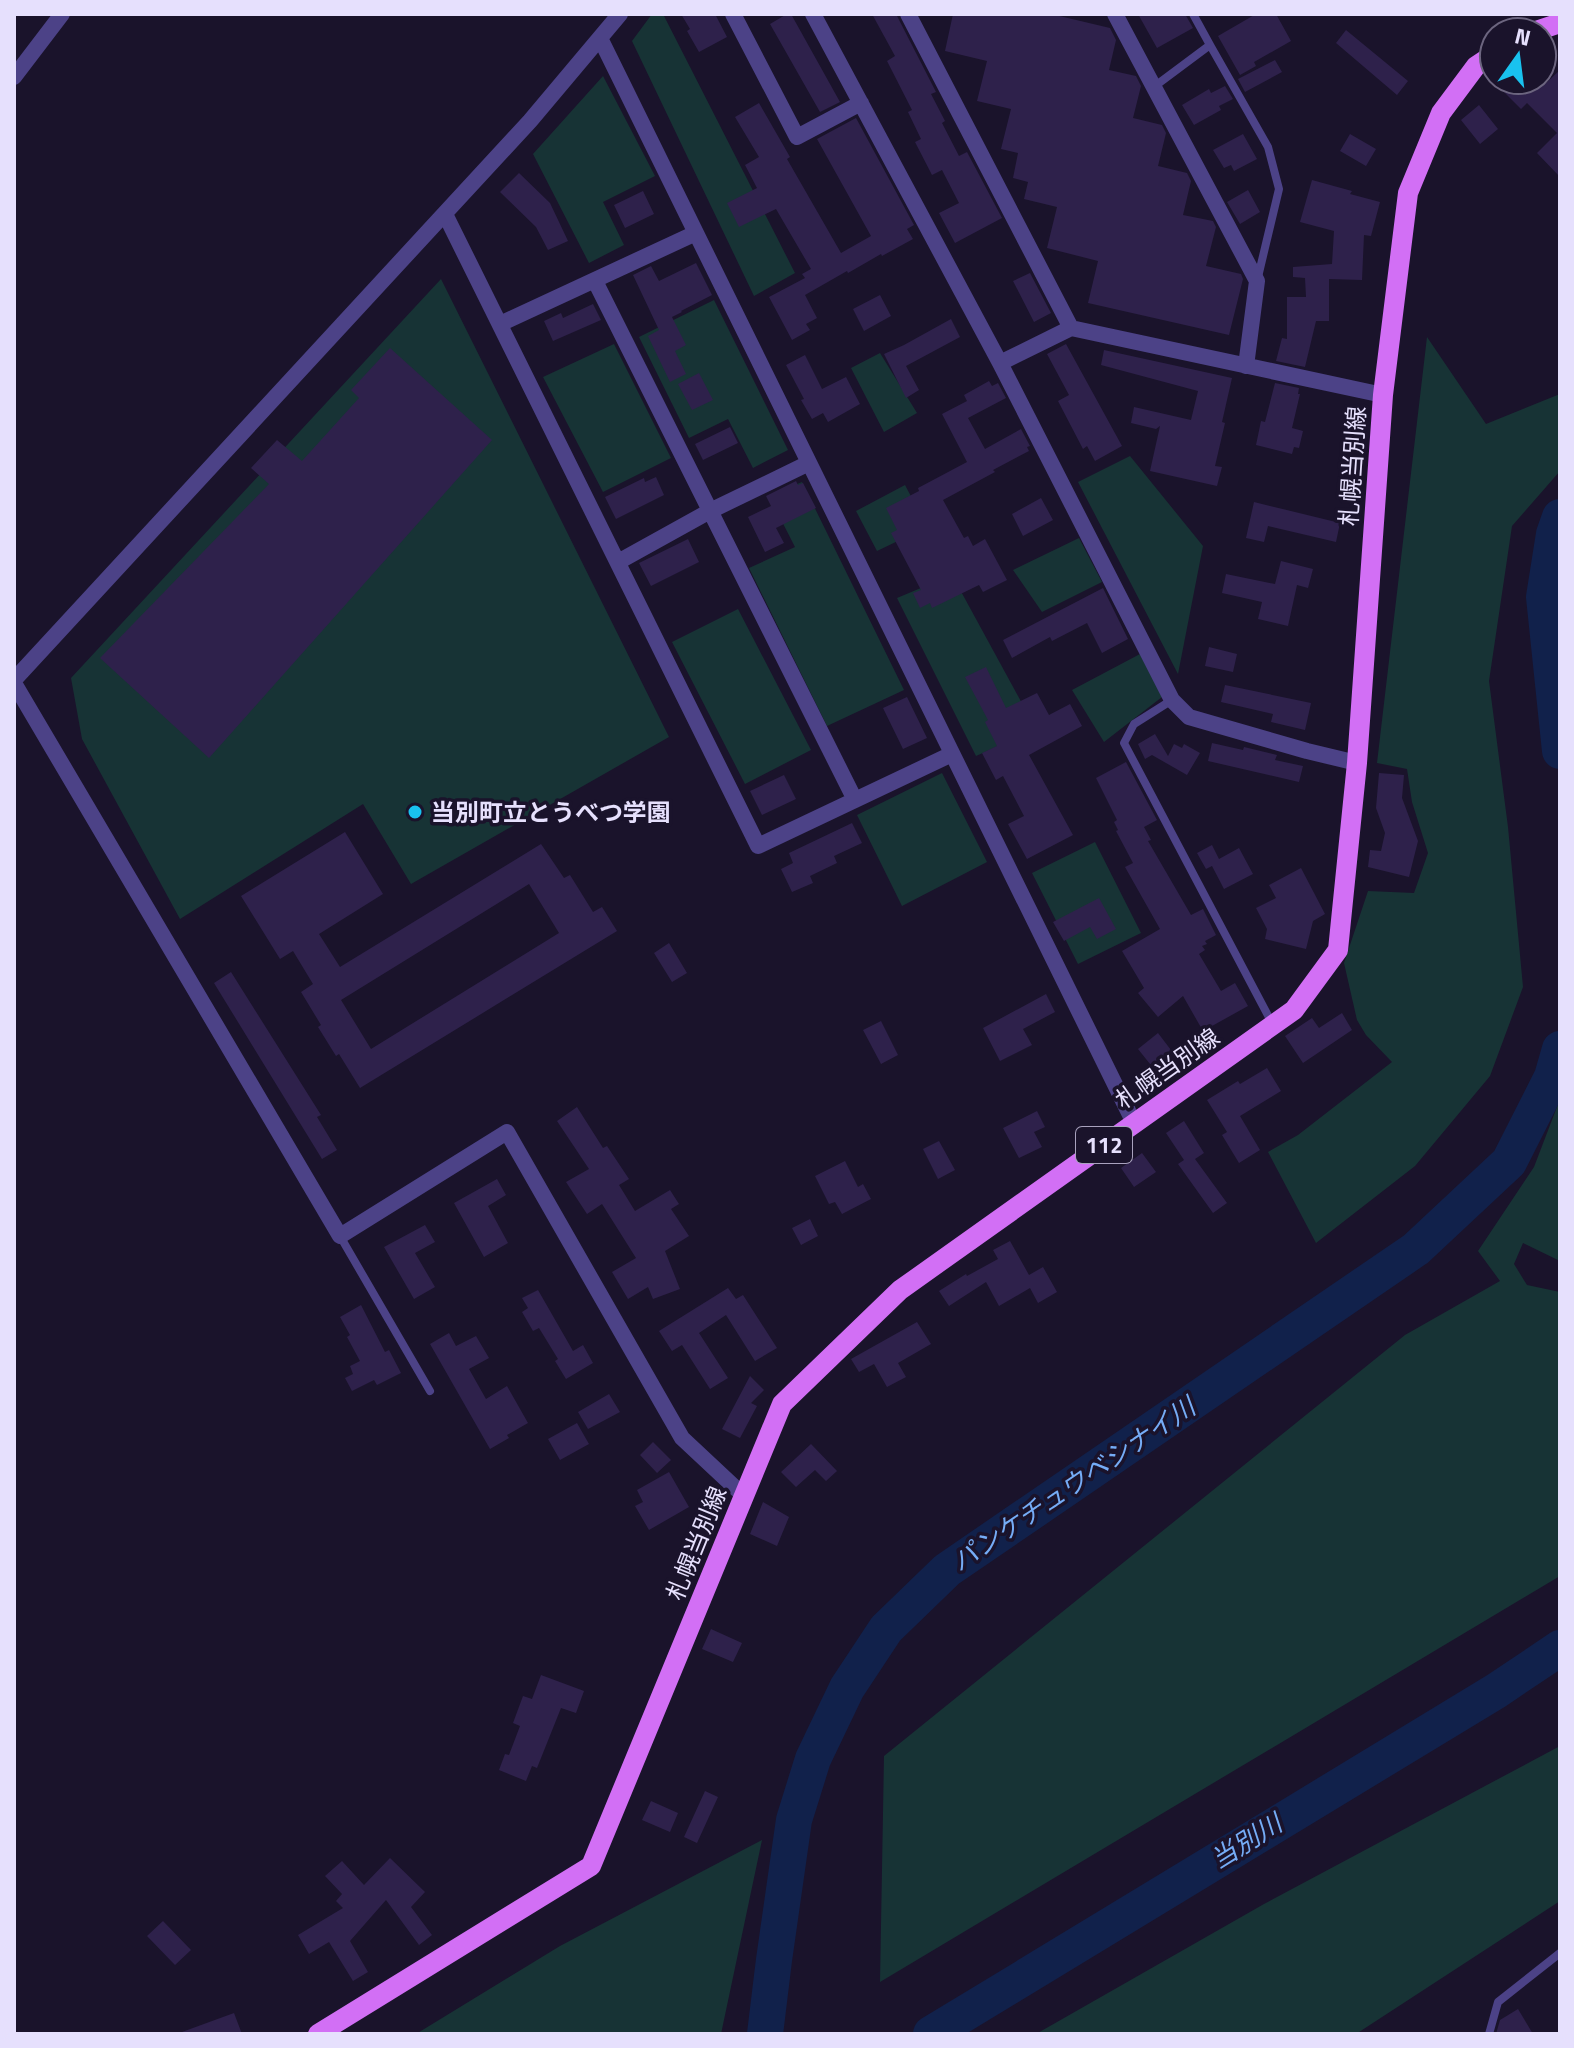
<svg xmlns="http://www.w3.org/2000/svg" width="1574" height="2048" font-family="'Titillium Web','Noto Sans JP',sans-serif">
  <rect width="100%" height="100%" fill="#1a132b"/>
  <!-- green -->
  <path fill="#173335" d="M652,14H663L795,273L754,296L632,41Z
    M603,76L655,176L603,202L624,245L589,263L533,154Z
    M441,279L669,737L411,884L363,804L180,919L82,739L71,678Z
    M714,300L788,450L753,468L728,419L689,438L639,337Z
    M1427,337L1486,424L1560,394V471L1512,526L1489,681L1508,827L1523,987L1490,1076L1415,1166L1316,1243L1268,1152L1298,1135L1392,1062L1366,1035L1357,1020L1344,963L1368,891L1414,893L1428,853L1412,802L1407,769L1377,763Z
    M614,344L671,458L603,492L543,377Z
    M880,353L917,413L884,432L851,368Z
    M1130,456L1203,546L1178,674L1078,482Z
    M802,482L904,690L827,726L749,568L795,547L769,496Z
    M905,485L927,527L877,551L856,511Z
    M1079,538L1102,582L1042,612L1013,570Z
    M952,575L1036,729L976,756L897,598Z
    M738,609L811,750L745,784L672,642Z
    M1140,654L1162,697L1104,742L1072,690Z
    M942,773L987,862L902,906L857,815Z
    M1095,842L1141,933L1078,964L1032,873Z
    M1560,1099V1261L1523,1243L1514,1264L1527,1285L1560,1292V1576L880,1982L884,1756L1405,1335L1500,1281L1478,1251L1534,1167Z
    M1560,1746V1901L1356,2034H1036L1264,1904Z
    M762,1840L721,2034H416L560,1946Z"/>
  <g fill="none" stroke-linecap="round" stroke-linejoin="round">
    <!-- river -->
    <path stroke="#11214b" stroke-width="36" d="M1560,517L1554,534L1544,597L1560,751
      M765,2034L774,1960L794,1820L813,1759L847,1688L886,1629L947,1570L1416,1249L1509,1162L1552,1077L1560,1049
      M931,2034L1496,1691L1560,1648"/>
  </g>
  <!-- building -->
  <path fill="#2e214b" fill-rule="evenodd" d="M681,14H715L727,37L699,52L687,31L690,29Z
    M787,14H791L840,102L820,112L770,24Z
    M872,14H896L936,92L931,94L945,121L942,123L959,156L967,152L1002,218L955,243L939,213L959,203L942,170L932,175L915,142L921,139L908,112L912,110L887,61L895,56Z
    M953,14H1051L1110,28L1116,40L1109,70L1136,76L1141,86L1133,118L1162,125L1166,133L1158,166L1187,173L1191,181L1183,215L1213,221L1216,227L1206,266L1241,274L1243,279L1229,335L1088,303L1098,261L1047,248L1057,207L1024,199L1028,182L1013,178L1018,153L1001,149L1011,109L977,101L987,61L945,51Z
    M1138,14H1185L1193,28L1157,48Z
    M1256,14H1276L1291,41L1254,62L1256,66L1240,75L1218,36Z
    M1346,30L1408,81L1397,95L1336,43Z
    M1275,60L1282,72L1245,92L1238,79Z
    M1560,70V177L1537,153L1557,133L1527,103L1521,109L1492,80H1543L1546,83Z
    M1225,86L1233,99L1219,106L1221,110L1194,125L1182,105L1209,89L1211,93Z
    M759,103L790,157L787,159L841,253L871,236L817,139L856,118L914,225L907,229L913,239L882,256L881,254L848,273L847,271L805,295L817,318L806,324L810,330L792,340L769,297L805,278L802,274L811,269L776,209L739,227L727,203L757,188L745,165L759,157L735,117Z
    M1479,105L1498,129L1480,144L1461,120Z
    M1243,134L1257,159L1234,171L1231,165L1224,168L1213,150Z
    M1350,134L1376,149L1366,166L1340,151Z
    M519,173L550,203L568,241L548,250L536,227L500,192Z
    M1312,180L1352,191L1350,194L1380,202L1371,236L1364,235L1362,280L1329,279V321H1316L1305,367L1276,361L1282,338L1287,339V297H1306L1305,278L1293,277V267L1332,264L1334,231L1300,222Z
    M1248,190L1260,212L1240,224L1227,202Z
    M643,191L654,214L625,228L614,205Z
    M696,263L712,295L681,311L682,312L672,317L686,345L675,351L686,374L670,382L648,336L659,330L633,275L651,266L659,281Z
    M1030,273L1051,313L1034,322L1013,281Z
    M880,295L891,316L864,331L853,309Z
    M593,304L601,320L553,341L544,321L561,313L563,318Z
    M951,319L960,337L906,366L919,390L906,398L884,354L904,345Z
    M1066,344L1122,446L1095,461L1087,446L1083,449L1058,401L1069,395L1047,354Z
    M390,348L492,440L209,758L100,658L269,484L251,468L277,440L302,461L359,398L351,390Z
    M1104,350L1232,378L1222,422L1225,423L1215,466L1222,467L1217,486L1150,471L1160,426L1156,429L1131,423L1134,407L1191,420L1198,391L1101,365Z
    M805,355L822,389L846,377L860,404L828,422L823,413L812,419L801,400L804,399L786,365Z
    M699,373L713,400L692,410L678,384Z
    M989,381L992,386L998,383L1006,398L968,418L985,449L1021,429L1030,446L1027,447L1029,451L993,470L995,472L943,500L964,538L968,536L973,546L985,539L1007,580L983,592L979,585L932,608L930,603L920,608L913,593L921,590L891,533L897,530L886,508L919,491L918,488L967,462L942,414L967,401L964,395Z
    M1275,383L1299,388L1298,394H1300L1292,428L1303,431L1299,448L1294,447L1292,454L1256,445L1261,421L1265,422Z
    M730,427L738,443L703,460L695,444Z
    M656,477L664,495L616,519L605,497L644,478L645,482Z
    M796,481L798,485L803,483L816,508L776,528L784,543L765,552L748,517L771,506L766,496Z
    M1041,498L1053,520L1023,536L1012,514Z
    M1254,502L1340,523L1336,542L1268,526L1264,542L1246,538Z
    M688,539L699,562L651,586L639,563Z
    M1281,561L1313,569L1308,588L1297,585L1288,626L1258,619L1262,602L1222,593L1226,574L1275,584Z
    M1103,588L1128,639L1102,653L1087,623L1052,641L1050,637L1012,658L1003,640Z
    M1209,647L1237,654L1233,672L1205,666Z
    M986,667L1006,708L1037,693L1049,715L1070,704L1082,726L1029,755L1073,835L1027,859L1008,824L1024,816L1003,776L996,780L982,753L997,746L985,722L988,720L965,677Z
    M1225,685L1311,703L1305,730L1271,722L1273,714L1221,702Z
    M907,697L927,738L903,749L883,708Z
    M1155,734L1168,756L1174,744L1182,748L1184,744L1200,753L1187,775L1152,755L1145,759L1138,744Z
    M1212,743L1243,750L1244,747L1277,755L1275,760L1303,766L1299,782L1208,761Z
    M1126,762L1157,820L1144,827L1151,840L1148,841L1191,915L1203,909L1216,935L1205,941L1207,944L1202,946L1205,950L1199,954L1221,991L1235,983L1248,1006L1203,1031L1183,996L1158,1017L1138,993L1144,988L1122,951L1160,929L1125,867L1133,863L1116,831L1118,830L1114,822L1117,820L1096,778Z
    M1379,773L1404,775L1402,798L1418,841L1409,877L1368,867L1370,850L1381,851L1385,833L1376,808Z
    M784,775L796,799L762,815L750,791Z
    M852,823L862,843L834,856L837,863L810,876L813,883L792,892L781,869L793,863L789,853Z
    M345,832L383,894L319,934L340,967L541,844L564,878L570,875L593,912L602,907L617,931L360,1088L339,1054L336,1056L318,1027L321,1025L301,992L313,984L293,951L280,959L241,896ZM529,884L559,933L371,1049L341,1000Z
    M1212,845L1219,859L1239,848L1253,874L1224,889L1212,866L1206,869L1197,853Z
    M1301,868L1325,914L1313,921L1306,949L1265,939L1267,929L1256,908L1276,898L1269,885Z
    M1099,898L1116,929L1097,939L1090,927L1064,941L1053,922Z
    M669,943L687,973L672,982L654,953Z
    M231,972L321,1115L317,1117L337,1150L322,1159L214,983Z
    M1046,994L1055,1012L1023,1029L1032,1045L1000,1061L983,1028Z
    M1342,1013L1352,1030L1303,1063L1285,1036L1312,1018L1319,1028Z
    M881,1021L898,1055L881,1064L863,1030Z
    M1158,1033L1174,1054L1154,1069L1138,1049Z
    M1267,1068L1281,1091L1240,1116L1260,1150L1239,1163L1222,1135L1227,1132L1207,1100L1238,1081L1240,1084Z
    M577,1107L603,1148L607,1146L629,1179L619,1185L635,1211L670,1190L679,1204L671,1209L689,1236L665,1251L680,1289L653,1299L648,1287L628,1299L612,1272L636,1258L602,1204L587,1214L566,1182L589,1169L557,1121Z
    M1037,1111L1045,1127L1034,1132L1042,1147L1019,1158L1003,1128Z
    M1184,1121L1204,1153L1195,1159L1227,1203L1213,1213L1178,1164L1184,1160L1166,1133Z
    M939,1141L955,1170L938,1179L923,1149Z
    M1142,1153L1156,1172L1134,1187L1121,1168Z
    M845,1161L858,1187L863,1184L871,1199L842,1214L835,1202L829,1204L815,1176Z
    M497,1179L506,1195L488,1206L508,1243L484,1257L454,1203Z
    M810,1219L818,1236L801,1245L792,1228Z
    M425,1225L435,1242L415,1253L435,1287L414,1299L384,1247Z
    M1010,1241L1029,1275L1043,1267L1057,1292L1038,1303L1030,1288L999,1306L986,1282L949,1306L939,1291L966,1274L967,1276L998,1259L993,1250Z
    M728,1288L736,1299L743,1295L777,1348L755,1361L726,1315L699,1333L728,1378L710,1389L682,1345L672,1351L659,1331Z
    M538,1290L573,1351L583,1345L593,1363L566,1379L555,1361L558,1359L539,1328L533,1331L522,1312L528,1308L522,1298Z
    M361,1305L385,1352L389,1350L401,1373L377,1385L374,1380L352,1391L345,1378L353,1374L350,1366L360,1361L347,1337L350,1335L340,1317Z
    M917,1322L931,1344L898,1363L906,1377L887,1387L874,1364L859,1372L851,1359Z
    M449,1333L456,1346L476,1336L489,1358L469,1369L486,1399L507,1386L528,1423L507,1435L509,1438L490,1449L430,1344Z
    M750,1376L764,1390L751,1403L757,1406L740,1438L722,1429Z
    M609,1394L620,1412L588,1429L578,1412Z
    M577,1423L589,1444L560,1460L548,1439Z
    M653,1442L671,1460L657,1473L640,1455Z
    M811,1444L837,1471L826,1481L815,1470L796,1487L781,1472Z
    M669,1472L689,1507L649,1530L635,1506L643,1502L637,1490Z
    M763,1502L789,1517L777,1546L750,1534Z
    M711,1629L742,1643L733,1662L702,1649Z
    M541,1675L584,1691L576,1713L561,1708L537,1768L532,1766L526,1781L499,1770L505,1754L509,1755L520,1726L513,1723L523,1696L532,1699Z
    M705,1791L718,1797L697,1843L684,1837Z
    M651,1801L678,1813L670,1832L642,1820Z
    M390,1858L425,1892L411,1907L432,1935L419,1945L386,1900L350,1941L368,1972L353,1981L329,1942L309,1954L298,1935L343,1908L336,1901L342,1894L325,1876L342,1861L364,1885Z
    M163,1921L191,1950L175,1965L147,1936Z
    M1518,2009L1533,2034H1496L1500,2020Z
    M234,2013L242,2034H183L182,2032Z"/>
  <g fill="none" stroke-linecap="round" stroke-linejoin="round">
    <!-- service -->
    <path stroke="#4c4287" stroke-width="8" d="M1210,45L1268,147L1279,189L1258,277
      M1155,86L1210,45L1193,14
      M1172,700L1134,724L1124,743L1272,1023
      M340,1236L430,1391
      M1489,2034L1498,2002L1560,1953"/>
    <!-- minor -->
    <path stroke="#4c4287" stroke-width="16" d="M733,14L797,137L861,103
      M813,14L1000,363L1172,700L1189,717L1307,751L1357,763
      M908,14L1071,328
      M1115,14L1257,281L1246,366
      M600,38L1134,1123
      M14,77L62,14
      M445,214L758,846L952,754
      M595,281L855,800
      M500,324L696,233
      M1000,363L1071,328L1383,395
      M618,562L710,511L809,463
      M14,680L530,121L620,14
      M14,683L340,1236L507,1132L682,1438L744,1496"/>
    <!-- primary -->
    <path stroke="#d26ff5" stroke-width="20" d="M1533,32L1560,23
      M318,2034L591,1866L782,1404L900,1290L1294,1010L1338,950L1357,763L1383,395L1408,193L1441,113L1476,66L1494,54"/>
  </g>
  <!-- markers -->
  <circle fill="#19c2ef" stroke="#1a132b" stroke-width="3" cx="415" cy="812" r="8"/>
  <g text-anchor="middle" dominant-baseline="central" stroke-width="7" stroke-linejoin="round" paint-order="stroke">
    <!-- shield labels -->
    <rect fill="#1a132b" stroke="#a9a2be" stroke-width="2" x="1076" y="1127" width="56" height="36" rx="6"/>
    <g font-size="22" font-weight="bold" fill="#e6e0fd">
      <text x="1104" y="1145">112</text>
    </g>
    <!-- street labels -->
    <g font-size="24" fill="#e6e0fd" stroke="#1a132b">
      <text transform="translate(1352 466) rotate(-86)">札幌当別線</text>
      <text transform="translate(1167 1068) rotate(-35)">札幌当別線</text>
      <text transform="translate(696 1543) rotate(-68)">札幌当別線</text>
    </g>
    <!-- poi labels -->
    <g font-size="24" font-weight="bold" fill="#e6e0fd" stroke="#1a132b" text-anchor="start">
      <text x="431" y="812">当別町立とうべつ学園</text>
    </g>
    <!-- water labels -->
    <g font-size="26" font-style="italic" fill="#75acf6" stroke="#1a132b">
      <text transform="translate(1073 1484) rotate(-34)">パンケチュウベシナイ川</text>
      <text transform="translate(1246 1841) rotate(-32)">当別川</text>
    </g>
  </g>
  <!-- border -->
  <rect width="1574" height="2048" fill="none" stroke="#e6e0fd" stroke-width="32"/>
  <!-- north arrow -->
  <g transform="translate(1518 56) rotate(14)"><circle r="38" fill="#1a132b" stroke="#6c657f" stroke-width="2"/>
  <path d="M0-6L14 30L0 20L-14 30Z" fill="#19c2ef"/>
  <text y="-12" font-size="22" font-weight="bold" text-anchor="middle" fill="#e6e0fd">N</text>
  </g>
</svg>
